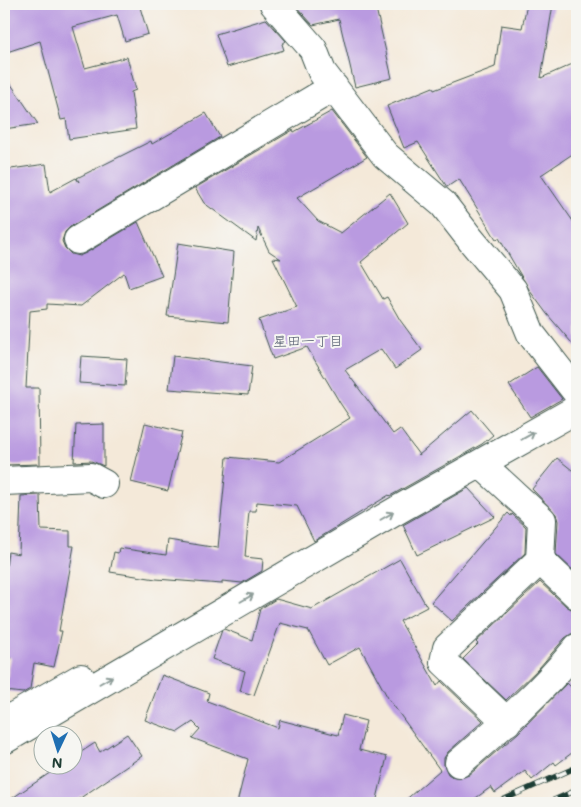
<svg xmlns="http://www.w3.org/2000/svg" width="581" height="807" font-family="Mali,'Klee One',sans-serif">
  <rect width="100%" height="100%" fill="#f6f6f2"/>
  <filter id="ink" filterUnits="userSpaceOnUse"><feTurbulence type="fractalNoise" baseFrequency=".02" numOctaves="2"/><feDisplacementMap in="SourceGraphic" scale="10" xChannelSelector="R" yChannelSelector="G"/><feConvolveMatrix kernelMatrix="1 2 1 2 8 2 1 2 1" color-interpolation-filters="sRGB"/></filter>
  <filter id="wash" filterUnits="userSpaceOnUse"><feTurbulence type="fractalNoise" baseFrequency=".0096" numOctaves="4" result="noise"/><feDisplacementMap in="SourceGraphic" scale="20" xChannelSelector="R" yChannelSelector="G"/><feGaussianBlur stdDeviation="1.12" result="paint"/><feColorMatrix in="noise" values="0 0 0 0 0 0 0 0 0 0 0 0 0 0 0 0 0 1.4 0 .05"/><feComposite in="paint" operator="in"/></filter>
  <g filter="url(#wash)">
    <rect width="100%" height="100%" fill="#f4e9d9"/>
    <g id="blocks">
      <!-- building -->
      <path fill="#b99ae0" d="M17,4H139L148,34L125,41L117,15L73,27L85,68L127,57L136,90L131,92L136,129L69,139L66,119L61,120L40,41L4,53V8Z
        M294,4H375L392,78L355,87L339,19L313,25Z
        M527,4H553L541,78L577,62V151L541,175L577,227V349L547,314L530,291L499,238L496,239L459,179L447,187L418,142L404,148L387,106L433,87L434,90L495,67L501,25L522,28Z
        M266,19L286,41L282,44L284,50L227,67L216,34Z
        M4,74L38,124L4,129Z
        M332,111L367,157L297,198L318,221L341,233L390,193L408,223L361,262L383,299L387,297L400,320L422,350L395,369L381,349L345,370L393,434L400,429L419,455L472,410L493,435L482,444L390,496L389,495L314,541L297,506L257,502L256,511H249L245,557L263,559L262,571L242,583L222,581V584L156,579L110,572L114,552L118,553L119,548L166,555L168,540L218,548L227,457L279,462L350,418L340,403L307,347L273,359L259,320L297,307L273,258L281,259L269,251L258,228L256,241L204,203L195,188L293,130L294,132Z
        M206,113L220,137L70,227L65,232L62,241L65,248L71,254L79,256L86,253L138,222L162,276L129,288L124,273L81,306L47,304V309L30,311L26,388H39L40,464L4,465V170L46,164L50,192L76,178L79,182L77,178L151,141L152,144Z
        M178,243L234,252L228,322L167,316Z
        M81,356L127,359L125,386L79,383Z
        M173,356L252,366L248,395L169,389Z
        M537,367L562,399L530,417L509,385Z
        M145,423L182,432L168,491L131,482Z
        M104,424V466L91,461L74,462L76,425Z
        M557,458L577,474V574L556,554L558,521L556,514L532,489Z
        M468,488L495,517L417,555L403,525Z
        M40,495L41,530L70,531V546H74L59,631H62L54,667L34,663L30,689L23,693L5,691L11,658L4,656V584L8,552L19,554L21,496Z
        M508,513L511,516L512,514L526,527L525,553L452,621L431,602Z
        M400,559L427,607L400,621L437,686L441,681L483,721L448,752L444,758V765L448,774L454,778H461L469,775L518,733L567,683L577,693V749L556,765L554,762L532,780L525,771L495,793L491,787L469,803H402L440,770L388,698L360,647L327,665L308,630L280,623L254,695L240,691L245,671L212,659L222,630L224,629L252,640L260,609L276,599L312,609Z
        M540,582L566,606L573,610H577V633L571,634L565,638L539,668L506,700L463,659L478,644L476,642Z
        M162,675L209,693L207,701L278,728L280,720L338,735L343,715L366,721L359,750L387,757L376,803H237L248,759L192,738L200,729L193,722L178,732L145,720Z
        M127,734L142,756L73,803H5L63,764H72V758L95,743L100,752Z"/>
    </g>
  </g>
  <g filter="url(#ink)">
    <use href="#blocks" fill-opacity="0" stroke="#3f574d" stroke-width="1"/>
    <g fill="none" stroke-linecap="round" stroke-linejoin="round">
      <defs>
        <path id="minor" d="M274,4L313,49L322,72L385,155L443,204L471,240L513,290L531,334L577,393
          M78,240L334,87
          M481,464L542,520L540,560L577,595
          M4,481L91,477L104,484
          M4,722L81,678
          M507,722L444,662L447,648L540,560
          M459,763C501,727 543,690 577,648"/>
        <path id="tertiary" d="M4,740L401,508L577,409"/>
      </defs>
      <!-- minor casing -->
      <use href="#minor" stroke="#3f574d" stroke-width="30"/>
      <!-- tertiary casing -->
      <use href="#tertiary" stroke="#3f574d" stroke-width="30"/>
      <!-- minor -->
      <use href="#minor" stroke="#fff" stroke-width="28"/>
      <!-- tertiary -->
      <use href="#tertiary" stroke="#fff" stroke-width="28"/>
      <defs>
        <path id="rail" d="M496,803L577,767
          M547,803L577,790"/>
      </defs>
      <!-- rail casing -->
      <use href="#rail" stroke="#1f3d34" stroke-width="5.5"/>
      <!-- rail -->
      <use href="#rail" stroke="#f6f6f2" stroke-width="4" stroke-dasharray="11" stroke-linecap="butt"/>
    </g>
    <!-- one-way arrows -->
    <defs><path id="oneway-shaft" d="M-6 0H5M1.5-3L5.5 0L1.5 3" fill="none" stroke-width="1.6" stroke-linecap="round" stroke-linejoin="round" transform="scale(1.25)"/></defs>
    <g stroke="#8f9e9a">
      <use href="#oneway-shaft" transform="translate(528 436) rotate(-29)"/>
      <use href="#oneway-shaft" transform="translate(387 516) rotate(-30)"/>
      <use href="#oneway-shaft" transform="translate(247 598) rotate(-30)"/>
      <use href="#oneway-shaft" transform="translate(106 680) rotate(-30)"/>
    </g>
  </g>
  <g text-anchor="middle" dominant-baseline="central" stroke-width="4" stroke-linejoin="round" paint-order="stroke">
    <!-- neighbourhood labels -->
    <g font-size="14" fill="#555e70" stroke="#f6f6f2">
      <text x="308" y="340">星田一丁目</text>
    </g>
  </g>
  <!-- margin -->
  <rect width="581" height="807" fill="none" stroke="#f6f6f2" stroke-width="20"/>
  <!-- north arrow -->
  <g transform="translate(58 750) rotate(184)"><circle r="24" fill="#f6f6f2" stroke="#a0aca6"/>
  <path d="M0-4L9 19L0 12L-9 19Z" fill="#1f6fb2"/>
  <text y="-8" font-size="14" font-weight="bold" text-anchor="middle" fill="#1f3d34">N</text>
  </g>
</svg>
